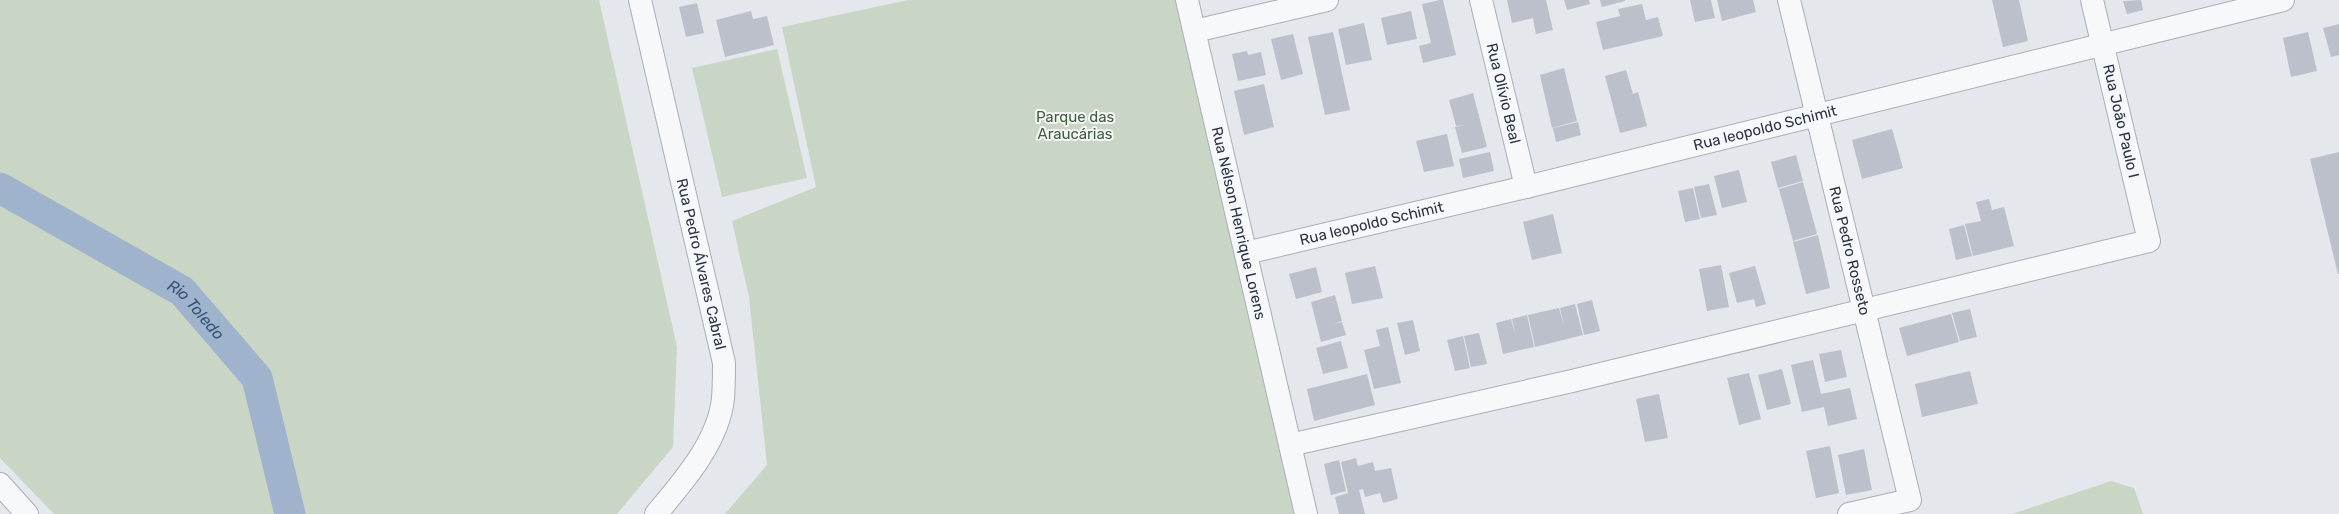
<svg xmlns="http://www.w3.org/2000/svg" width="2339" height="514" font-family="Rubik,sans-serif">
  <rect width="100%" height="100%" fill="#e4e7ec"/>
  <!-- green -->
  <path fill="#c9d6c5" d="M0,0H599L677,347L673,447L617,514H54L0,458Z
    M908,0H1175L1298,514H725L767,465L749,297L732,221L816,187L782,27Z
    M777,49L807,178L722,197L692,68Z
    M2111,481L2134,488L2143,514H2012Z"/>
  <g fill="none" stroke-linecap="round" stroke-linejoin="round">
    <!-- river -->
    <path stroke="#9fb4cc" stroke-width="31" id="s1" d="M0,188L182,291L257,378L290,514"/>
  </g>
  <!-- building -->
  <path fill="#bbc0ca" d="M1440,0H1443L1456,55L1423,63L1419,46L1431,43L1422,4Z
    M1507,0H1546L1553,30L1536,34L1533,18L1512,23Z
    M1564,0H1589L1590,4L1567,10Z
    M1600,0H1625V1L1602,7Z
    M1690,0H1711L1715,18L1695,22Z
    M1717,0H1753L1756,12L1722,21Z
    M1992,0H2019L2028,41L2003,47Z
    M2141,0L2143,10L2127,14L2123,1Z
    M697,3L704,33L686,37L679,7Z
    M1642,4L1646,20L1658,17L1663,36L1603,50L1596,22L1620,16L1618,9Z
    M751,11L753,19L767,16L774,45L725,57L716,20Z
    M1411,11L1417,39L1387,45L1381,18Z
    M1364,23L1372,60L1346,65L1338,29Z
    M2339,24V55L2331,57L2323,28Z
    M1333,32L1350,110L1325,115L1308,37Z
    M2308,32L2317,71L2291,77L2283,38Z
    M1293,34L1303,74L1281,80L1271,39Z
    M1247,51L1248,55L1261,52L1266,75L1238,81L1232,54Z
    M1564,68L1577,121L1552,128L1540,75Z
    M1626,70L1633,94L1638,92L1647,126L1620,133L1605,76Z
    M1264,84L1274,127L1244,135L1234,91Z
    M1473,93L1487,147L1462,153L1455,127L1465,125L1456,126L1449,100Z
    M1578,122L1581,135L1556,142L1553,128Z
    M1892,129L1903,168L1862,179L1852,140Z
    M1447,134L1454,166L1424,172L1416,141Z
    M1490,152L1494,171L1463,178L1459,159Z
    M2339,152V274H2338L2310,159Z
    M1796,155L1803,181L1778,188L1771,162Z
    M1739,170L1747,202L1722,208L1714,176Z
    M1803,182L1817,234L1793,241L1779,189Z
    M1709,184L1717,215L1701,218L1694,187Z
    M1693,188L1700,219L1685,222L1678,191Z
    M1989,199L1992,210L2004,207L2014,246L1973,256L1965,224L1981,221L1976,202Z
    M1553,214L1562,253L1532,260L1523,222Z
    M1964,225L1972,256L1956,260L1949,229Z
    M1818,235L1830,288L1806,294L1793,242Z
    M1721,265L1729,307L1707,311L1699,269Z
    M1375,266L1383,298L1352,304L1345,273Z
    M1755,266L1766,304L1756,307L1754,299L1737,303L1729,273Z
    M1316,267L1322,292L1296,299L1289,274Z
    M1335,295L1342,321L1333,324L1342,322L1346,335L1321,342L1311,302Z
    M1592,300L1600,331L1584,335L1577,304Z
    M1575,304L1583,335L1535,347L1528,315L1559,308L1564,326L1560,308Z
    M1970,309L1977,337L1960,341L1952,313Z
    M1951,314L1959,342L1907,356L1899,328Z
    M1527,315L1534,347L1503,354L1496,323L1511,319L1516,337L1512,319Z
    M1413,320L1420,351L1405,355L1397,323Z
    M1388,327L1401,383L1374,389L1364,350L1380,346L1376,330Z
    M1479,333L1487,364L1471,367L1464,336Z
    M1463,336L1470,368L1455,371L1447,340Z
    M1341,341L1348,368L1323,374L1316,348Z
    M1841,350L1847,377L1825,382L1819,354Z
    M1813,360L1821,394L1850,388L1857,419L1828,426L1824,407L1802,412L1791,365Z
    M1782,369L1791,404L1767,410L1758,375Z
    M1970,371L1978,404L1922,417L1915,384Z
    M1749,373L1761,419L1739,425L1727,378Z
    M1367,374L1375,405L1314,421L1307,389Z
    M1659,394L1668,438L1645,442L1636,399Z
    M1830,446L1839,493L1816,498L1806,451Z
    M1864,449L1872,490L1846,495L1838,455Z
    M1356,458L1358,466L1373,462L1375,471L1391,468L1398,499L1383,503L1380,493L1365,497L1363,489L1359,490L1365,514H1339L1335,497L1348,493L1341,462Z
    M1339,460L1346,491L1331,495L1324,464Z"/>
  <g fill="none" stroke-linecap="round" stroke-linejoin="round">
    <defs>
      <g id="minor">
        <path id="s2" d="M640,0L724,363C724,375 724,387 723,398C719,441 683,482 656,514"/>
        <path id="s3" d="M1187,0L1306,514"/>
        <path id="s4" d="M1481,0L1526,187"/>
        <path id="s5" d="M1789,0L1910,500L1849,514"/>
        <path d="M1195,31L1327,0"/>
        <path id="s6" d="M1246,253L1526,187L2283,0"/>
        <path d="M1290,445L1572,381L2149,241L2092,0"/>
        <path d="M0,484L27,514"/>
      </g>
    </defs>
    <!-- minor casing -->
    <use href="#minor" stroke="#a9aeb7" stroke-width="24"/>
    <!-- minor -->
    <use href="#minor" stroke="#f7f8fa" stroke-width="22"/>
  </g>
  <g text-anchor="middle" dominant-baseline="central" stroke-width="4" stroke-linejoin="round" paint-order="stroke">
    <!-- street labels -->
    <g font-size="15" fill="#2b3445" stroke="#f4f6f9">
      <text stroke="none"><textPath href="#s4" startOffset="96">Rua Olívio Beal</textPath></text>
      <text transform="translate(2121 121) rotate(77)">Rua João Paulo I</text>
      <text stroke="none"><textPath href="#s6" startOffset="534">Rua leopoldo Schimit</textPath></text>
      <text stroke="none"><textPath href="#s3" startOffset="229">Rua Nélson Henrique Lorens</textPath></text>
      <text stroke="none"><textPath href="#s6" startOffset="129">Rua leopoldo Schimit</textPath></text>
      <text stroke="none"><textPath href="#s5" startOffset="258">Rua Pedro Rosseto</textPath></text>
      <text stroke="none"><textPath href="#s2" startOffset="271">Rua Pedro Álvares Cabral</textPath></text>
    </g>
    <!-- park labels -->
    <g font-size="15" fill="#3f6138" stroke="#f4f6f9">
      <text x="1075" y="117">Parque das<tspan x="1075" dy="17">Araucárias</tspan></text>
    </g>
    <!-- water labels -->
    <g font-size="16" font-style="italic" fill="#34527a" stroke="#f4f6f9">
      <text stroke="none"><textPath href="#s1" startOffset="232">Rio Toledo</textPath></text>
    </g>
  </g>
</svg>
